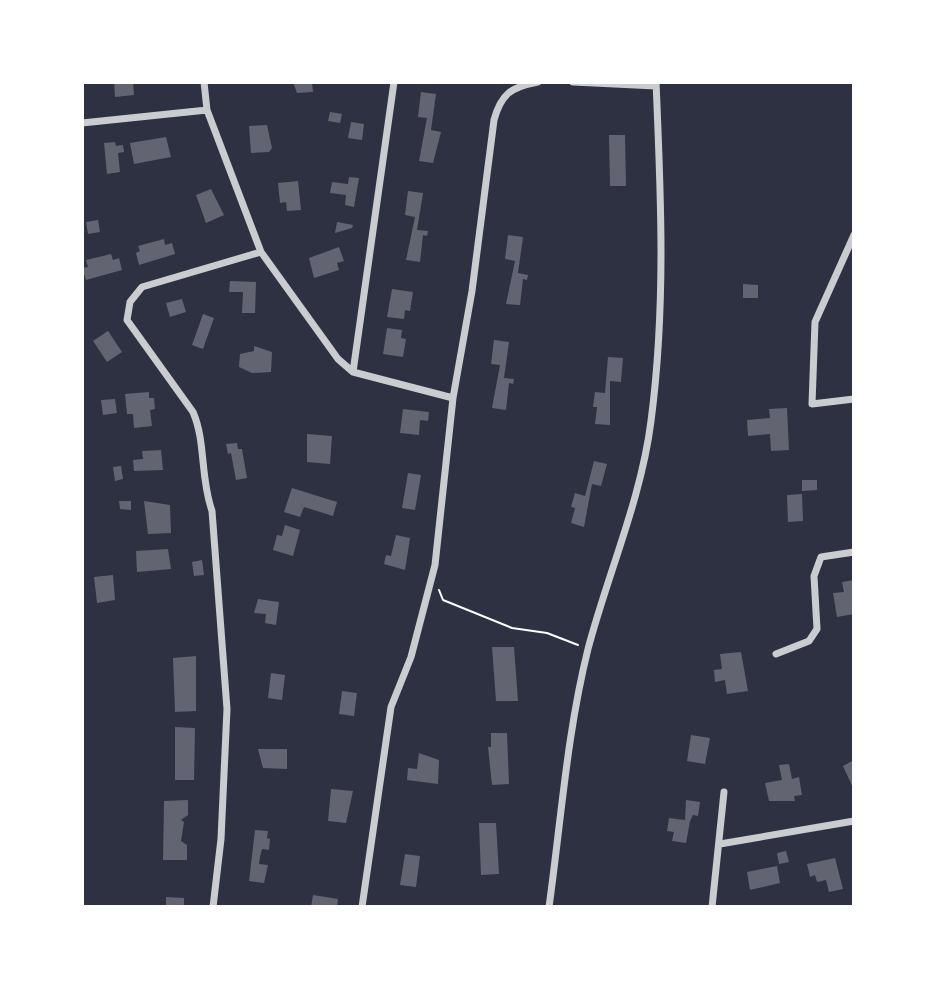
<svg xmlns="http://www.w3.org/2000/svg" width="936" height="989" font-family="Raleway,sans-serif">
  <rect width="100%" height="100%" fill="#2d3142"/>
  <!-- building -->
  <path fill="#626471" d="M114,82H133L134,95L115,97Z
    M293,82H312L313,92L297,93Z
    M421,92L436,94L431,130L441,132L433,163L419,161L427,118L418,117Z
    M330,112L342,114L340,123L328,121Z
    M351,122L364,124L362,140L348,138Z
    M267,125L272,148L269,152L251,153L249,126Z
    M609,135H625L626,186H610Z
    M166,137L171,157L134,164L130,143Z
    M115,142L116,146L123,145L124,152L118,153L120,172L107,174L104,143Z
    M349,177L359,178L354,207L345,205L346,195L330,193L332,182L348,184Z
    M298,181L301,210L287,211L286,202L280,203L278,183Z
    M211,189L224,215L206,223L196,195Z
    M408,191L423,193L417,230L428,231L427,236L423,235L420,262L406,260L415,217L405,215Z
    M98,220L100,232L88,234L86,222Z
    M337,222L353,225L352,228L335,233Z
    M508,235L523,237L518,273L528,275L527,280L523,279L520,305L506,304L515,261L505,259Z
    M164,239L165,245L172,243L175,254L139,265L136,253L140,251L138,246Z
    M339,247L344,261L337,263L339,270L314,278L309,258Z
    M111,254L113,260L119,258L122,270L86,280L82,268L88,267L86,260Z
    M230,281L256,282L255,313H242L243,292H229Z
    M743,284L758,285V298H743Z
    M392,289L413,292L410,311L405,310L404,319L387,317Z
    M182,299L186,312L170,317L166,303Z
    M203,314L214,318L203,349L192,345Z
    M387,328L402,330L401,338L406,339L403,357L383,354Z
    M108,331L122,352L107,362L93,341Z
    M494,340L509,342L504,378L514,379L513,384L509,383L506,410L492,408L500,365L491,364Z
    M254,346L272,352L271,372L252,373L239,367L240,354L254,351Z
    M608,357L623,358L621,382L610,381V425L595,424L597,407H593L595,392L605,393Z
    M149,392V398H154L155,409L150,410L152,426L134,428L133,414H127L125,394Z
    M115,399L117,413L103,415L101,400Z
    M787,408L789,450L771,451L770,434L748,436L747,420L770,418L769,409Z
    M403,409L429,412L428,421L420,420L419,435L400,433Z
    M307,434L332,436L330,464L307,462Z
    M237,443L238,449H242L247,478L236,480L231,453L228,454L226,444Z
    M161,450L163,470L134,471L133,460L143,459L142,451Z
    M594,461L607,464L601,486L592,484L584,527L571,523L575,508L571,507L575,493L585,496Z
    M121,466L123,479L115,481L113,467Z
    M408,473L421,475L415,510L402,508Z
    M802,480H817V490L802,491Z
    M292,488L337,502L333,516L304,507L300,517L284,512Z
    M802,494L803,521L788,522L787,495Z
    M119,501H131V510L120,509Z
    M144,501L170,505L171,533L148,534Z
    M285,525L300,530L293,556L273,550L277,535L282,536Z
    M396,535L410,538L405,570L384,564L386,555L391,556Z
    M168,549L171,569L137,572L136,551Z
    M202,560L204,575L194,576L192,562Z
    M113,575L115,600L97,603L94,577Z
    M854,580V614L837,617L833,593L844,592L842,582Z
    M258,599L279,602L276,625L265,623L266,614L254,613Z
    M492,647H514L518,701H496Z
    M741,652L748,691L727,694L725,680L715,682L714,670L722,669L720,654Z
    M196,656V711L175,712L173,658Z
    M271,673L285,675L282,700L268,698Z
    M342,691L357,693L354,716L339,714Z
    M175,727L195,728L194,780H175Z
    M491,733H507L509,784L492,785L488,747H491Z
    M691,735L710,738L705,764L687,761Z
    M258,749H287V769L263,768Z
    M419,753L439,760L438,784L407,780L408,768L417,769Z
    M854,760V788H853L843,766Z
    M789,764L792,779L799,777L802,795L794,796L795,801H769L765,783L782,780L779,765Z
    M331,789L353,791L346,823L328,821Z
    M188,800V815L181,820L184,822L181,841L187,845V860H163L164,801Z
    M686,800L700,802L698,816L693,815L690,821L686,843L672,841L674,832L667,831L669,818L685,820Z
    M479,823H496L499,874L481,875Z
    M255,830L268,831L267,838L270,839L269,850L262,849L260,857L259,864L268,865L264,883L249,881Z
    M786,851L789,862L779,864L777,853Z
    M405,854L420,856L416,887L400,885Z
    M835,858L843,889L829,892L826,880L817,882L815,875L810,877L807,864Z
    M777,866L780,883L750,890L747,872Z
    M313,895L338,899L337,907H311Z
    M166,897L184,898V907H166Z"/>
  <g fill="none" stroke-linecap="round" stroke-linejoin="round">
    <!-- path -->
    <path stroke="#fff" stroke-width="2" d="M439,590L443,600L512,628L547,633L578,645"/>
    <!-- minor -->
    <path stroke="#caccd0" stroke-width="7" d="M204,82L207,110L261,252L338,359L353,372L453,398
      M573,82L656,86
      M82,123L207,110
      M854,235L815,322L812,404L854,399
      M353,372L394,82
      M776,654L809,641L817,629L814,576L821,557L854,552
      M720,844L854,821
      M213,907L221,839L227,709L212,511C200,477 206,442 193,412L127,320L130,302L142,287L261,252
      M362,907L391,707L411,657L435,565L453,398L472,291L494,120C501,94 511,87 538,82
      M549,907C561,821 567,733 588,649C608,573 641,500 651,421C666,307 661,196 656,82
      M712,907L724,792"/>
  </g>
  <!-- border -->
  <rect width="936" height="989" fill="none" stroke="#ffffff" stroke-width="168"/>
</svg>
